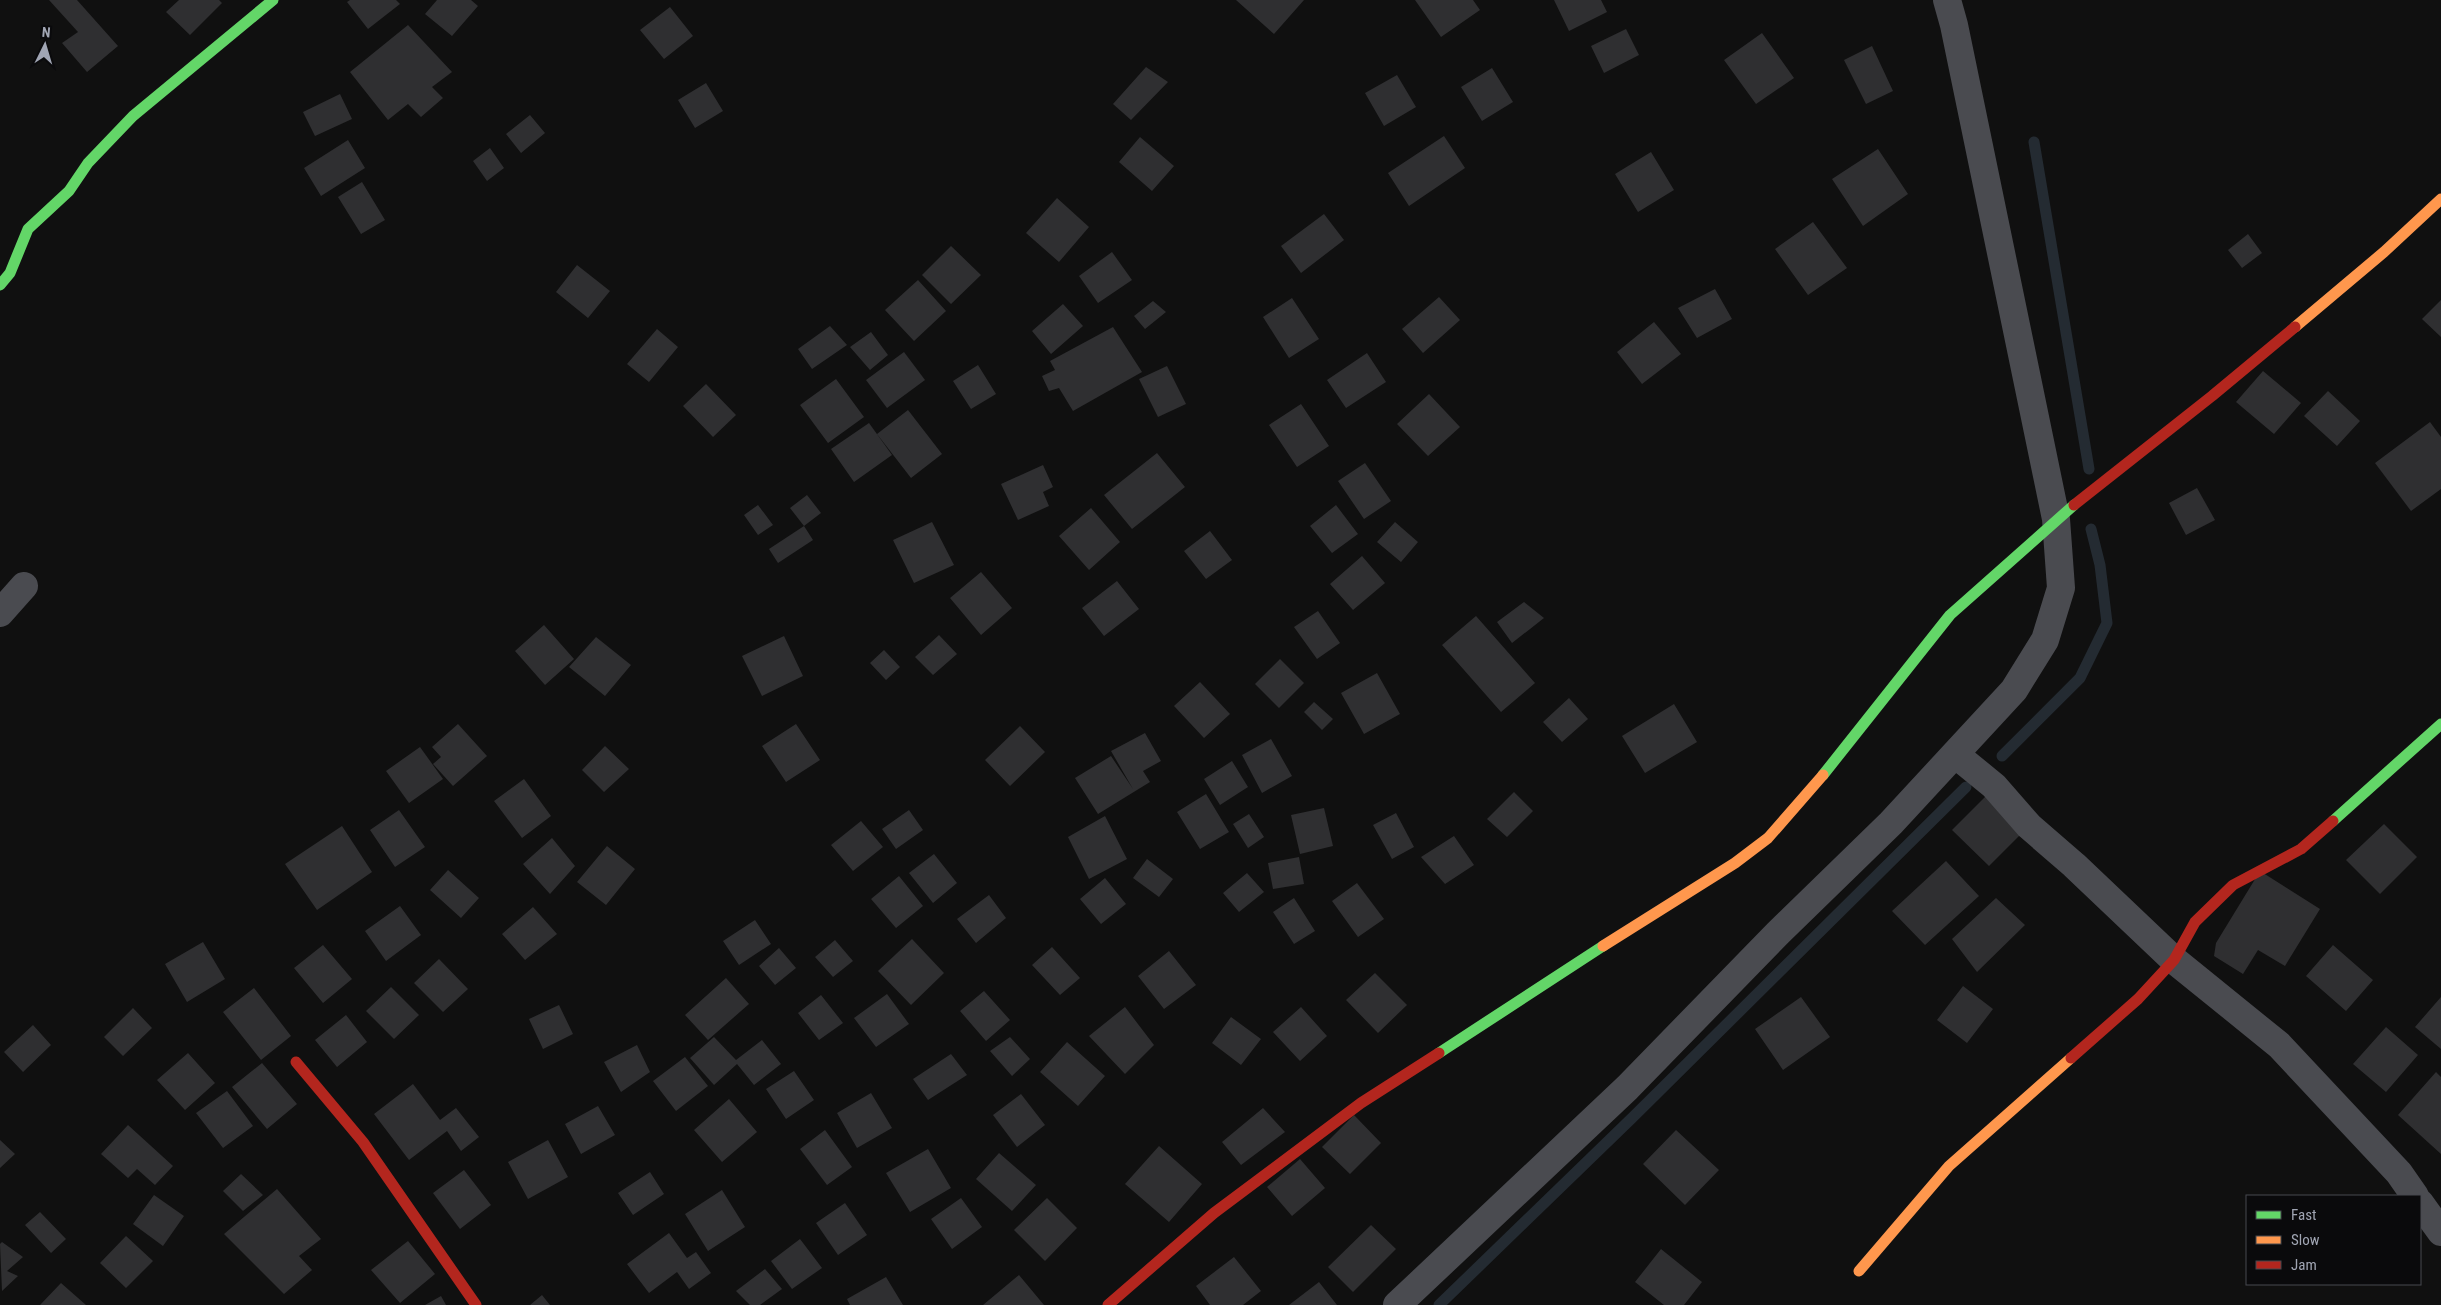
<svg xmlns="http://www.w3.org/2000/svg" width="2441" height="1305" font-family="'Roboto Condensed',sans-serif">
  <rect width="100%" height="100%" fill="#101010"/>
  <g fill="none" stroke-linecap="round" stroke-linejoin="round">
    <!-- stream -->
    <path stroke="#242b32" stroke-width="11" d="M2034,142L2089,469
      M2002,756L2080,678L2107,623L2100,565L2091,529
      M1439,1305L1632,1118L1966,787"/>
  </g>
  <!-- building -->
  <path fill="#2f2f31" d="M49,0H77L118,46L87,72L62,43L78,32Z
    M179,0H219L222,3L190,35L166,12Z
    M350,0H396L400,4L368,29L347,2Z
    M437,0H471L478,6L452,36L425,14Z
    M1236,0H1304L1274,34Z
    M1415,0H1473L1480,10L1441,37Z
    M1554,0H1601L1607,12L1569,31Z
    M670,7L693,36L664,59L640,30Z
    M408,25L452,72L432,87L443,98L421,117L408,104L388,120L350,72Z
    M1626,29L1639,55L1604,73L1591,46Z
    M1762,33L1794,78L1756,104L1724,60Z
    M1872,46L1893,91L1866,104L1844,60Z
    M1146,67L1168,82L1131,120L1113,104Z
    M1492,68L1513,102L1482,121L1461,87Z
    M1397,75L1416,107L1384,126L1365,93Z
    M706,83L723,111L695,128L678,100Z
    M340,94L352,119L315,136L303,112Z
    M530,115L545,133L521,153L506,134Z
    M1444,136L1465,168L1409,206L1388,173Z
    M1140,137L1174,166L1152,191L1119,162Z
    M348,140L365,168L321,196L304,168Z
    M490,148L504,168L487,181L473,161Z
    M1878,149L1908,194L1863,226L1832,179Z
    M1651,152L1674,190L1638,212L1615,174Z
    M362,182L385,220L361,234L338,197Z
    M1057,198L1089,227L1059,262L1026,233Z
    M1324,214L1344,240L1301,273L1281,246Z
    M1813,222L1847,268L1808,295L1775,249Z
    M2248,234L2262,253L2242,268L2228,250Z
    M951,246L981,275L951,304L922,275Z
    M1112,252L1132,280L1098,303L1079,276Z
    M577,265L610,291L588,318L556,292Z
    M918,280L946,311L914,341L885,310Z
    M1715,289L1732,319L1697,338L1678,308Z
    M1439,297L1460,320L1423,353L1402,329Z
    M1292,298L1319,339L1289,358L1263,317Z
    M2441,300V337L2422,319Z
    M1153,301L1166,312L1145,329L1134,316Z
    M1063,304L1083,326L1051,354L1032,331Z
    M1654,322L1681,354L1642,384L1617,352Z
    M830,326L847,345L812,369L798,349Z
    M1113,327L1142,372L1073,411L1059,388L1049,391L1042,376L1055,370L1050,361Z
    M657,329L678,347L649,382L627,364Z
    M871,332L888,355L870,370L850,347Z
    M904,352L925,380L887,408L866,380Z
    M1367,353L1386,382L1346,408L1327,380Z
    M978,365L996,394L971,409L953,381Z
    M1167,366L1186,404L1158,417L1139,379Z
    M2263,371L2301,403L2274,434L2236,402Z
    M836,379L864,417L828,443L800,405Z
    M706,384L736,415L713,437L683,406Z
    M2328,391L2360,421L2337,446L2304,416Z
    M1429,394L1460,427L1428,456L1397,424Z
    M1301,404L1329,446L1297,467L1269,425Z
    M908,410L942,454L911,478L877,434Z
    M2430,422L2441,437V489L2411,511L2375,463Z
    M869,423L892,455L854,482L831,449Z
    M1157,453L1185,487L1132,529L1104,495Z
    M1365,463L1391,501L1364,519L1338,481Z
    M1043,465L1053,487L1043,492L1049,506L1018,520L1001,484Z
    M2197,488L2215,520L2186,535L2169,503Z
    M807,495L821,513L804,526L813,540L778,563L769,549L804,526L790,508Z
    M758,505L773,525L758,535L744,515Z
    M1336,505L1358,534L1332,553L1310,526Z
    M1091,508L1120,542L1089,570L1059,536Z
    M932,522L954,565L914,583L893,540Z
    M1395,522L1418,542L1401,562L1377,542Z
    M1210,531L1232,560L1206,579L1184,551Z
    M1362,556L1385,583L1353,610L1330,584Z
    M981,572L1012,608L981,635L950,598Z
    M1117,581L1139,609L1104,636L1082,608Z
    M1524,602L1544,618L1512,643L1497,622Z
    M1318,611L1340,643L1317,659L1294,627Z
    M1476,616L1535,683L1501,712L1442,645Z
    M544,625L574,659L545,685L515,651Z
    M939,635L957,654L933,675L915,657Z
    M784,636L803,676L762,696L742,656Z
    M596,637L631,665L605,696L569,667Z
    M884,650L900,667L886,680L870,663Z
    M1280,659L1304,683L1279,708L1255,684Z
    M1377,673L1400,714L1364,734L1341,693Z
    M1200,682L1230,714L1204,738L1174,706Z
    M1569,698L1588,719L1562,742L1543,722Z
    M1314,702L1333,719L1322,730L1304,712Z
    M1674,704L1697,742L1645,773L1622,736Z
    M458,724L487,756L453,786L433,764L441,757L432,747Z
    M796,724L820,760L786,782L762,746Z
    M1020,726L1045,752L1010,786L985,760Z
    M1145,733L1161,761L1143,771L1150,782L1098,814L1075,778L1111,756L1133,789L1111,751Z
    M1271,739L1292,776L1262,793L1242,755Z
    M605,746L629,769L604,792L582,770Z
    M420,747L443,779L409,803L386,771Z
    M1232,761L1248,787L1220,805L1204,779Z
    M524,779L551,816L522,838L494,801Z
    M1514,792L1533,811L1507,837L1487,819Z
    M1206,794L1229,832L1200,849L1177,812Z
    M1986,796L2023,832L1989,866L1952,830Z
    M1324,808L1333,846L1300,854L1291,815Z
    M399,810L425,847L395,867L370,830Z
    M909,810L923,830L896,849L882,829Z
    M1396,813L1414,847L1392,859L1373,825Z
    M1249,814L1264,837L1248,848L1233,824Z
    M1105,816L1127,859L1089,879L1068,837Z
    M861,821L883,847L853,871L831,845Z
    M2384,824L2417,857L2380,894L2346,860Z
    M342,826L372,872L317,910L285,864Z
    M1454,836L1474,865L1445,884L1421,857Z
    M552,838L575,866L550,894L523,864Z
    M607,846L635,869L606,905L577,882Z
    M934,854L957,883L933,903L909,873Z
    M1299,857L1304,884L1273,889L1268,863Z
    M1147,859L1173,879L1159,897L1133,878Z
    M1946,861L1979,896L1925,945L1892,911Z
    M448,870L479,898L461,918L430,890Z
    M2260,871L2320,909L2285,966L2258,950L2243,974L2214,956L2216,943Z
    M1247,873L1264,892L1239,912L1223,893Z
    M899,876L923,906L896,928L871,899Z
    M1105,878L1126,904L1101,924L1080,899Z
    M1357,883L1384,919L1358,937L1332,901Z
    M989,895L1006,918L976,943L957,919Z
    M1294,898L1315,931L1294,944L1273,912Z
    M1996,898L2025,925L1977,972L1952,939Z
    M400,906L421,935L386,961L365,931Z
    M533,907L557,934L525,960L502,934Z
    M755,920L771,944L739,965L723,941Z
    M912,939L944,973L911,1005L878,971Z
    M835,940L853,961L833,977L815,957Z
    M203,942L225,979L187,1002L165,964Z
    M323,945L352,979L323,1003L294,968Z
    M2333,945L2373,980L2346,1011L2306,976Z
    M1052,947L1080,978L1060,995L1032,965Z
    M779,948L796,968L775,985L759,966Z
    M1169,951L1196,985L1164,1009L1138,976Z
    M439,959L468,989L443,1012L414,983Z
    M1375,973L1407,1005L1378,1033L1346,1000Z
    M726,978L749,1004L708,1040L685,1015Z
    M1963,986L1993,1009L1967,1043L1937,1020Z
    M391,987L419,1015L394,1039L366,1011Z
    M254,988L291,1036L261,1060L223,1012Z
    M984,991L1010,1020L986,1041L960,1011Z
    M887,994L909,1024L876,1047L854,1018Z
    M821,995L843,1023L819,1040L798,1013Z
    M1801,997L1830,1037L1783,1070L1755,1029Z
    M2441,997V1049L2415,1027Z
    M559,1005L573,1034L543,1049L529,1019Z
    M1125,1007L1154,1045L1125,1074L1089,1036Z
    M1301,1007L1327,1036L1300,1061L1273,1032Z
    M133,1008L152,1028L123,1056L104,1037Z
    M346,1015L367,1042L337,1067L315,1040Z
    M1231,1017L1261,1039L1241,1065L1212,1043Z
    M33,1025L51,1045L23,1072L4,1052Z
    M2386,1027L2418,1055L2386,1092L2353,1064Z
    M714,1037L736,1060L762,1040L781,1064L754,1085L737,1064L714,1085L690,1058Z
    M1010,1037L1030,1059L1012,1076L990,1051Z
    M1067,1042L1105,1076L1078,1106L1040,1072Z
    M637,1045L650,1072L621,1092L604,1062Z
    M188,1053L215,1083L185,1110L157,1080Z
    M951,1054L967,1075L928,1100L913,1079Z
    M685,1057L708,1086L676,1111L653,1081Z
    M262,1063L297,1104L267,1129L232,1087Z
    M794,1071L814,1100L786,1119L766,1089Z
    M2436,1072L2441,1077V1154L2398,1115Z
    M413,1084L440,1120L456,1108L479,1137L461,1151L447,1131L409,1160L374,1114Z
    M227,1091L253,1126L223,1148L196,1113Z
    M871,1093L892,1128L857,1148L837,1113Z
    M1021,1094L1045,1125L1017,1147L993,1115Z
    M729,1099L757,1132L722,1162L694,1130Z
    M598,1106L615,1135L581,1154L565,1124Z
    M1263,1108L1285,1132L1241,1165L1222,1142Z
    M1354,1115L1381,1143L1350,1174L1322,1147Z
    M128,1125L173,1166L155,1185L137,1169L128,1178L101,1154Z
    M825,1130L852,1167L827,1185L800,1149Z
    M1676,1130L1719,1170L1685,1205L1643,1164Z
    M0,1140L15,1154L0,1168Z
    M548,1140L568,1177L528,1199L508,1162Z
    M1159,1146L1202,1184L1169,1222L1125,1184Z
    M928,1149L951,1188L910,1212L886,1173Z
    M999,1153L1036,1185L1012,1211L976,1179Z
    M1300,1159L1325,1188L1292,1216L1267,1187Z
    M464,1170L491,1205L460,1229L433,1193Z
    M650,1172L664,1194L633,1215L618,1193Z
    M241,1174L263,1195L243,1211L223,1191Z
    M277,1189L321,1239L299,1256L312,1270L284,1294L224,1234Z
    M722,1190L745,1227L708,1251L685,1214Z
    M154,1195L184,1216L163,1246L133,1224Z
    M961,1198L982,1227L952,1249L931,1219Z
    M1047,1198L1077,1228L1045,1261L1014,1230Z
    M845,1203L867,1235L838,1255L816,1223Z
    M40,1212L66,1239L51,1253L25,1225Z
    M1371,1225L1396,1249L1353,1292L1328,1267Z
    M669,1233L687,1258L696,1252L711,1273L689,1289L677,1272L649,1293L627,1264Z
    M126,1236L153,1261L126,1288L100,1263Z
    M800,1239L822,1268L792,1289L771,1261Z
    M408,1241L435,1274L400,1303L371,1270Z
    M2,1242L23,1257L7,1271L18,1276L2,1291L0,1244Z
    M1661,1249L1702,1282L1684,1305H1664L1635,1282Z
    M1234,1257L1261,1291L1243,1305H1210L1196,1286Z
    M765,1269L782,1289L760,1305H750L736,1291Z
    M1019,1275L1044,1305H983Z
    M886,1277L903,1305H850L847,1299Z
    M1319,1282L1337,1305H1289Z
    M61,1283L86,1305H40Z
    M542,1295L550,1305H530Z
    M441,1296L446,1305H425Z"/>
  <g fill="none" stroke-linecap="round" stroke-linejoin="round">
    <!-- street -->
    <path stroke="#4a4b50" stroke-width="28" d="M0,613L24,586
      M1956,755L1994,786L2029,826L2074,865L2174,960L2279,1045L2399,1173L2415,1196
      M2420,1203L2441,1232
      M1397,1305L1627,1088L1778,933L1891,823L2014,690L2045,640L2061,588L2056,519L1954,25L1947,0"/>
    <!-- fast -->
    <path stroke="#63d668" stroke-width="11" d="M0,285L10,273L28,229L69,191L88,163L133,116L273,0
      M1823,775L1950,615L2074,505
      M2333,821L2441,724
      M1439,1053L1603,946"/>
    <!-- slow -->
    <path stroke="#ff974d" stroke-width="11" d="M2295,327L2384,252L2441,199
      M1603,946L1735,863L1768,838L1823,775
      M1859,1271L1949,1166L2071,1058"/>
    <!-- jam -->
    <path stroke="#b3261e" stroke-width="11" d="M2074,505L2212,396L2295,327
      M2071,1058L2138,999L2174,960L2195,922L2233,885L2301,849L2333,821
      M296,1062L363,1142L476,1305
      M1108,1305L1214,1213L1361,1103L1439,1053"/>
  </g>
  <!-- legend -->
  <rect x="2246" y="1195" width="175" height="90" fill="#0a0a0c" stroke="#46484f"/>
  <rect x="2256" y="1211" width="25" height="8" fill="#63d668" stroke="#46484f"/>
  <text x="2291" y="1220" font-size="15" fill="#a0a5b3">Fast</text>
  <rect x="2256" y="1236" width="25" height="8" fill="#ff974d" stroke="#46484f"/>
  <text x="2291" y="1245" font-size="15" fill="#a0a5b3">Slow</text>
  <rect x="2256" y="1261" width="25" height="8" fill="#b3261e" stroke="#46484f"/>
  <text x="2291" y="1270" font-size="15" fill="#a0a5b3">Jam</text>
  <!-- north arrow -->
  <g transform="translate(45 45) rotate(5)" stroke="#0a0a0c" stroke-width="4" paint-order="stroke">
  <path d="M0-4L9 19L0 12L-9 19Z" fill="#a0a5b3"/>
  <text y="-8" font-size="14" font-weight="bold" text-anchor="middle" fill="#a0a5b3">N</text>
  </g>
</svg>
